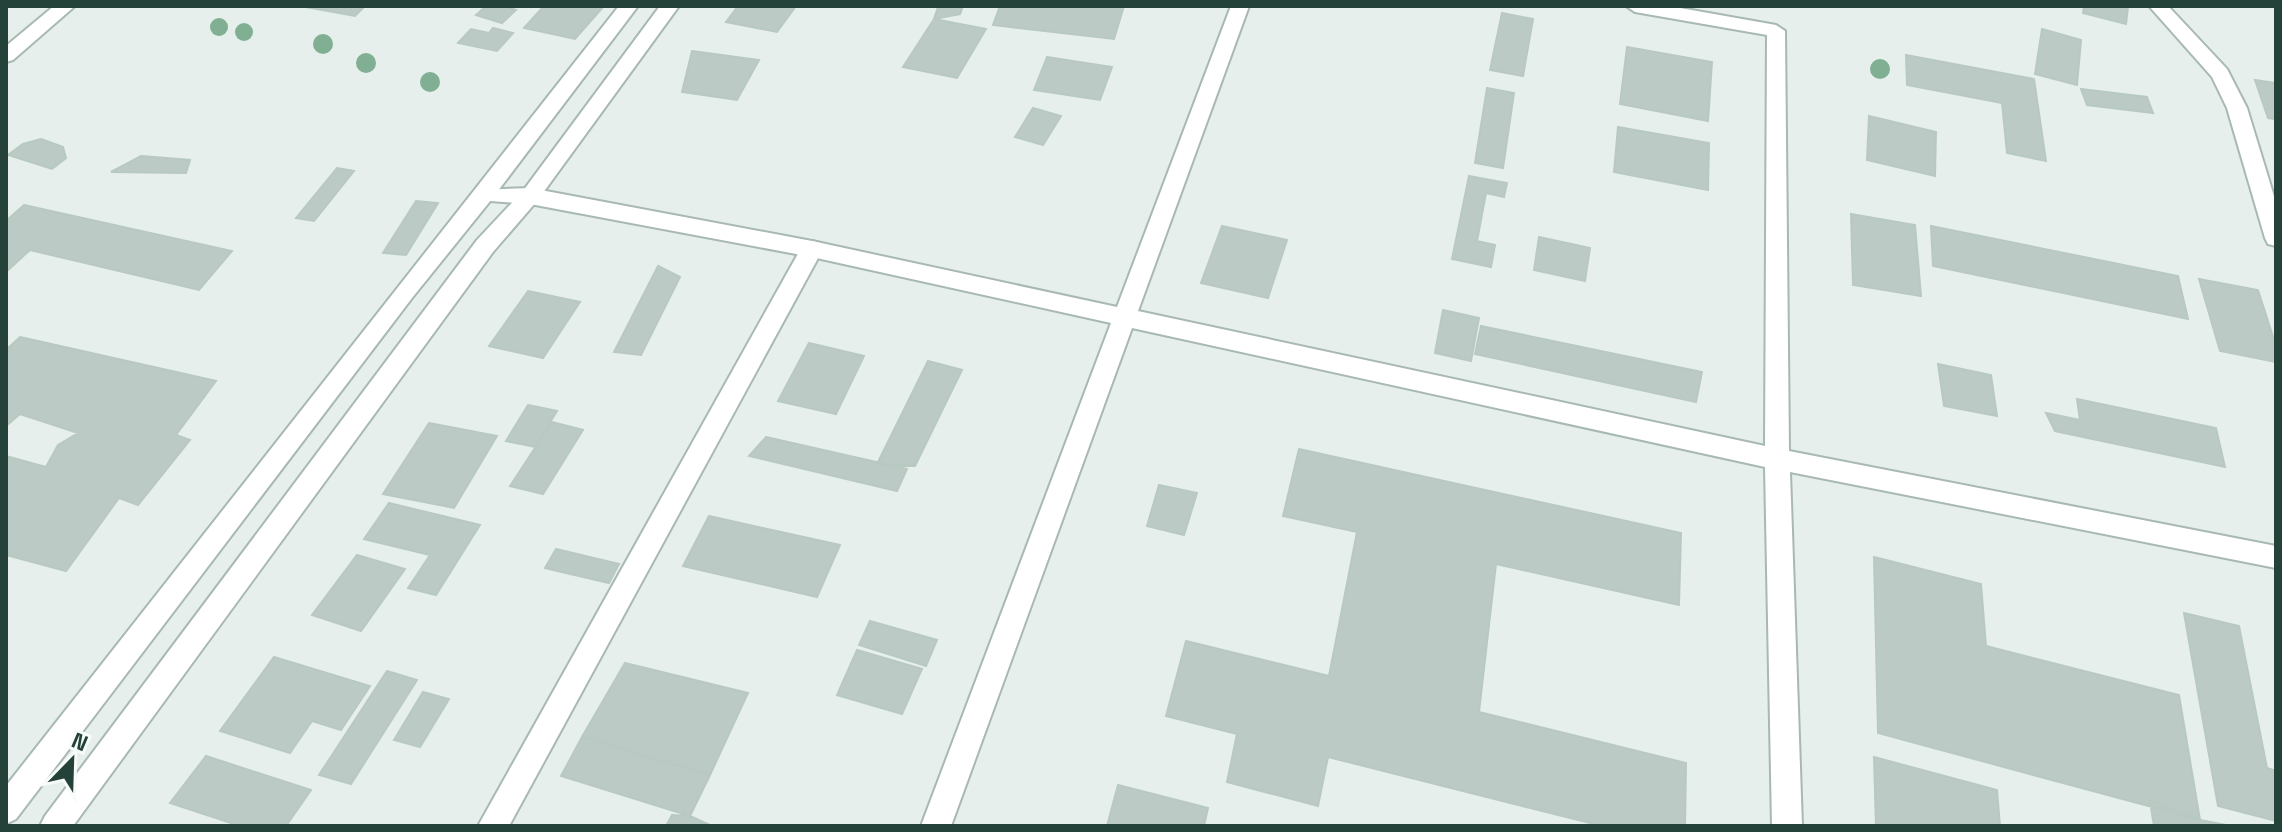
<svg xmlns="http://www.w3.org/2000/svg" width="2282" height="832" font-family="'Space Grotesk',sans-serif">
  <rect width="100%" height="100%" fill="#e6efeb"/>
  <!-- building -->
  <path fill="#bbcac4" stroke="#b8c9c2" stroke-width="2" d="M300,6H365L355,16Z
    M486,6H504L516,10L502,23L476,15Z
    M544,6H604L575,39L524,28Z
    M738,6H796L777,32L726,22Z
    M932,6H963L960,14L934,19L938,7Z
    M1000,6H1124L1114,39L993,25Z
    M2084,6L2128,7L2126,24L2083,13Z
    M1502,13L1533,19L1523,76L1490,70Z
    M934,19L986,29L957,78L903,67Z
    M493,28L513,33L497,51L458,43L471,29L489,33Z
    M2042,29L2081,40L2077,85L2035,74Z
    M1627,47L1712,62L1708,121L1620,104Z
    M692,51L759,60L737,100L682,92Z
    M1906,55L2034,79L2046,161L2007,153L2002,103L1907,85Z
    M1047,57L1112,67L1100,100L1034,90Z
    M2255,80L2276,83V119L2268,118Z
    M1487,88L1514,93L1503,168L1475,163Z
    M2081,89L2147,97L2153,113L2087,105Z
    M1033,108L1061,116L1043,145L1015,137Z
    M1869,116L1936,132L1935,176L1867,160Z
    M1618,127L1709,143L1708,190L1614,172Z
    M41,139L63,147L66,158L52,169L8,155L23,144Z
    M141,156L190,160L186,173L111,172Z
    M337,168L354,171L314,221L296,218Z
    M1469,176L1507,183L1504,197L1486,193L1477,241L1495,245L1491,267L1452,259Z
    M416,201L438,203L406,255L383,253Z
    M24,205L232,251L199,290L30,250L6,272V221Z
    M1851,214L1915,225L1921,296L1853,285Z
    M1222,226L1287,240L1268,298L1201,283Z
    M1931,226L2178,276L2188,319L1933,266Z
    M1539,237L1590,248L1585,281L1534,270Z
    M658,266L680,277L641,355L614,352Z
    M2199,279L2258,290L2276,346V362L2220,351Z
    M528,291L580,302L543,358L489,346Z
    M1443,310L1479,318L1471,361L1435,353Z
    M1481,326L1702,372L1696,402L1475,354Z
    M20,337L216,381L176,435L190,440L138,505L119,498L66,571L6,555V456L46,467L58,445L78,433L20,414L6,426V350Z
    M809,343L864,356L836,414L778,401Z
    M928,361L962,370L915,466L877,464Z
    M1938,364L1991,375L1997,416L1944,406Z
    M2077,399L2216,428L2225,467L2055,431L2046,413L2080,420Z
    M528,405L557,411L535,447L506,441Z
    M552,422L583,430L543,494L510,486Z
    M429,423L497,436L454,508L383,494Z
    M766,437L907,469L897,491L749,456Z
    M1299,449L1681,533L1679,605L1496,564L1479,712L1686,763L1685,826H1602L1328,757L1318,806L1227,782L1237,734L1166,716L1186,641L1329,676L1357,532L1283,516Z
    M1159,485L1197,493L1184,535L1147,526Z
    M389,503L480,525L436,595L408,588L430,555L364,539Z
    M709,516L840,545L817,597L683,566Z
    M556,549L619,564L609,583L545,568Z
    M357,555L405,569L361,631L312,615Z
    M1874,557L1981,584L1986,646L2179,695L2200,820L1878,733Z
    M2184,613L2239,626L2267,768L2276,771V821L2218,806Z
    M870,621L937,640L926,666L859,645Z
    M857,650L922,669L902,714L837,695Z
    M274,657L370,686L341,730L312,721L290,753L220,731Z
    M625,663L748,693L710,775L582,737Z
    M387,671L417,680L351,784L319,775Z
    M423,692L449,699L420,747L394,740Z
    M582,737L710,775L690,816L561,776Z
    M206,756L311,790L286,826H240L170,803Z
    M1874,757L1997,790L2000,826H1876Z
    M1118,785L1208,808L1204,826H1107Z
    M2150,801L2200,820L2231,826H2154Z
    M672,815L690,816L712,826H666Z"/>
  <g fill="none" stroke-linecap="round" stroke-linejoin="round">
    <defs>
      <path id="service" d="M812,241L820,243L823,249L509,826H478L804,243Z"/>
      <path id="minor" d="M54,6H75L13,60L6,62V46Z
        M1231,6H1249L1138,311L1765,446L1767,35L1635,12L1626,6H1669L1776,25L1785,31L1789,451L2276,546V568L1790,472L1802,826H1772L1765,467L1132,328L951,826H921L1111,323L812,257L530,204L477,200L473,195L477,190L530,188L812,241L1117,307Z
        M2149,6H2168L2227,69L2247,108L2276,203V246L2268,244L2265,238L2227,108L2212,77Z"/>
      <path id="tertiary" d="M619,6H638L491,200L412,298L16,819L6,824V786Z
        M660,6H679L537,201L493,252L73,826H40L45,816L477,240L523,191Z"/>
    </defs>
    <!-- service casing -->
    <use href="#service" stroke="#a8b8b2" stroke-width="4"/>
    <!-- minor casing -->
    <use href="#minor" stroke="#a8b8b2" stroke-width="4"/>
    <!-- tertiary casing -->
    <use href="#tertiary" stroke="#a8b8b2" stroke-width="4"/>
    <!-- service -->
    <use href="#service" fill="#fff" fill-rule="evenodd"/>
    <!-- minor -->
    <use href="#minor" fill="#fff" fill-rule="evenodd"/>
    <!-- tertiary -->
    <use href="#tertiary" fill="#fff" fill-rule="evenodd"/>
  </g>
  <!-- trees -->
  <g fill="#80af93">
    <circle cx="219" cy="27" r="9"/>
    <circle cx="244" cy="32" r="9"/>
    <circle cx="323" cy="44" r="10"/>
    <circle cx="366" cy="63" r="10"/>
    <circle cx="1880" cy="69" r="10"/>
    <circle cx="430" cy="82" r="10"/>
  </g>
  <!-- border -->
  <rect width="2282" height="832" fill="none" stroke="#24423a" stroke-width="16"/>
  <!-- north arrow -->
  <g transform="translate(72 760) rotate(23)" stroke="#f7fbf9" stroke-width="6" paint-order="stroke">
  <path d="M0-6L14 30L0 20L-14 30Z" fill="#24423a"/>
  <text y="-12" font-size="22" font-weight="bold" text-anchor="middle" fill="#24423a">N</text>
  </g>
</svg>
